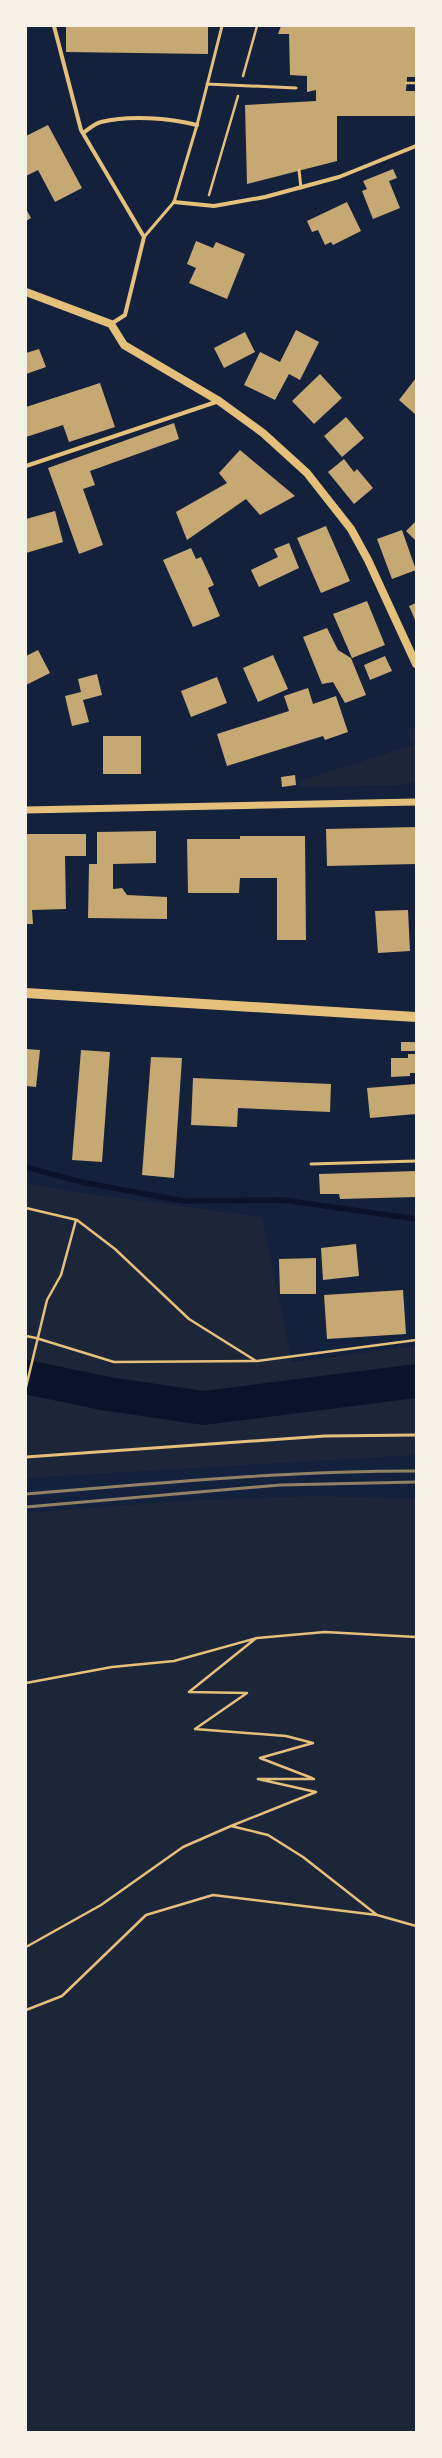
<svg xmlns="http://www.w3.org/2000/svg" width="442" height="2458" font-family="Ubuntu,sans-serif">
  <rect width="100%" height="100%" fill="#14213d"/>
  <!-- green -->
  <path fill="#1d2539" d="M416,727V782L403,785L299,787L297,782L413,745L407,730Z
    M26,1183L74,1192L262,1217L292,1362L416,1346V1455L26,1478Z
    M316,1496L416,1499V2432H26V1513L179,1501Z"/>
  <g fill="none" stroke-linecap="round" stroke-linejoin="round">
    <!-- stream -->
    <path stroke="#0b132b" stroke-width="5.5" d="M26,1167L81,1182L183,1201L283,1200L416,1219"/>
    <!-- river -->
    <path stroke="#0b132b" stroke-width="34" d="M26,1377L108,1394L204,1408L416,1381"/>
  </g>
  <!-- building -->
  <path fill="#c6a872" d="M66,26H208V54L66,52Z
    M281,26H416V77H407L406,91H416V116H337V161L247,184L245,105L316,101V90L307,92V76L290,75L289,34H278Z
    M48,125L82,188L55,202L38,170L26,176V136Z
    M393,169L397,178L389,181L400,208L373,219L362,191L367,189L363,181Z
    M347,202L361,231L333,245L331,242L325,245L318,230L312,232L307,221Z
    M26,209L31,218L26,221Z
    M196,241L213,248L216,242L245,254L227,299L189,283L196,268L187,264Z
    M296,330L319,342L300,380L289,374L275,400L244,385L260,352L280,362Z
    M245,332L255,352L224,368L214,348Z
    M39,349L46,367L26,374V353Z
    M320,374L342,398L314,424L292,401Z
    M416,378V415L399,400Z
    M100,383L115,427L69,442L63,425L26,437V407Z
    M346,417L364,438L342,457L324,436Z
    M174,423L179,439L90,471L95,485L83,489L103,545L79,554L48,468Z
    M240,450L295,496L260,515L246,499L187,540L176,512L227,483L219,473Z
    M344,459L354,472L357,469L373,488L354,504L328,472Z
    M55,511L63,542L26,553V519Z
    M416,521V541L406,531Z
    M326,526L350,581L321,593L297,538Z
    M402,530L416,570L392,579L377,539Z
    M289,543L299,568L259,587L251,570L278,557L274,549Z
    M191,548L196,559L201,557L214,585L208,588L220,616L193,627L163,560Z
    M367,601L385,645L352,658L333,614Z
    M416,603V622L409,606Z
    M327,628L338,650L351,658L366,695L345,703L333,682L322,684L303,637Z
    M38,650L50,673L26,685V656Z
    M273,655L288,689L258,702L243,668Z
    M385,656L392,671L370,680L364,665Z
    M97,674L102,695L83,700L89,722L72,726L65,696L81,692L78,679Z
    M217,677L227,703L191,717L181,691Z
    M308,688L313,704L336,696L348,732L325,740L323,736L227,766L217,734L289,711L284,696Z
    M103,736H141V774H103Z
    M295,775L296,785L282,787L281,777Z
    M416,827V864L327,866L326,829Z
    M156,831V863L113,864V889L122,888L127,895L167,897V919L88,918L89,864H97V832Z
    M26,834H86V856H65L66,909L32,910L33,924H26Z
    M240,836H305L306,940H277V878H240L239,893H188L187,839H240Z
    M408,910L410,951L378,953L375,911Z
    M401,1042H416V1051H401Z
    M26,1049L40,1050L36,1087L26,1086Z
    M81,1050L110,1052L102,1162L72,1160Z
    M408,1054H416V1073H410V1076L391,1077V1058H408Z
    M151,1057L182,1058L174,1178L142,1175Z
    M193,1078L331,1084L330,1112L238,1108L237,1127L191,1125Z
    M416,1084V1114L370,1118L367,1088Z
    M416,1171V1197L340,1199L339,1194H320L319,1174Z
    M356,1244L359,1276L323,1280L321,1248Z
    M316,1258V1294H280L279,1259Z
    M403,1290L406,1334L327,1339L324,1295Z"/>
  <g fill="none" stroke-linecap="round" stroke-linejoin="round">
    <!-- path -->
    <path stroke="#e5c07b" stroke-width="2.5" d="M243,76L257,26
      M406,83H416
      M209,195L238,96
      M26,1208L77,1220L115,1249L189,1319L256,1361
      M26,1336L36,1338L114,1362L257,1361L416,1340
      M26,1387L47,1300L61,1275L76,1220
      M255,1639L189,1692L247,1693L195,1729L286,1736L313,1743
      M26,1683L112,1667L174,1661L257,1638L325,1632L416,1637
      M312,1778L260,1758L313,1743
      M231,1826L268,1835L303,1857L377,1915
      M26,1947L101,1905L183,1847L231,1826L316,1792L258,1779H314
      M26,2010L62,1996L146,1915L213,1895L377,1915L416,1926"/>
    <!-- service -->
    <path stroke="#e5c07b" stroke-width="3" d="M207,84L296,88
      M299,170L301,188
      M144,237L174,202L197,125L222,26
      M311,1164L416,1161
      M26,1457L325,1436L416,1435"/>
    <!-- minor -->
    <path stroke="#e5c07b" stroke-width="4" d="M54,26L81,130L144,237L125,315L111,324
      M83,133C88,130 95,123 101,122C130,115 169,118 197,125
      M174,202L214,206L265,197L339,177L416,146
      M26,466L219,401"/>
    <!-- tertiary -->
    <path stroke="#e5c07b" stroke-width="7" d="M26,810L416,802"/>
    <!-- secondary -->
    <path stroke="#e5c07b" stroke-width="8" d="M26,292L111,324L124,345L219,401L263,433L307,473L351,529L368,560L416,664"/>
    <!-- primary -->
    <path stroke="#e5c07b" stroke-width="10" d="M26,993L416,1017"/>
    <!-- rail -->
    <path stroke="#918062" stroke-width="3" d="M26,1494C156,1483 286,1471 416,1471
      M26,1507L280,1485L416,1482"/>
  </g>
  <!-- border -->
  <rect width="442" height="2458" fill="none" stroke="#f6f1e7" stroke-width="54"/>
</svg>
